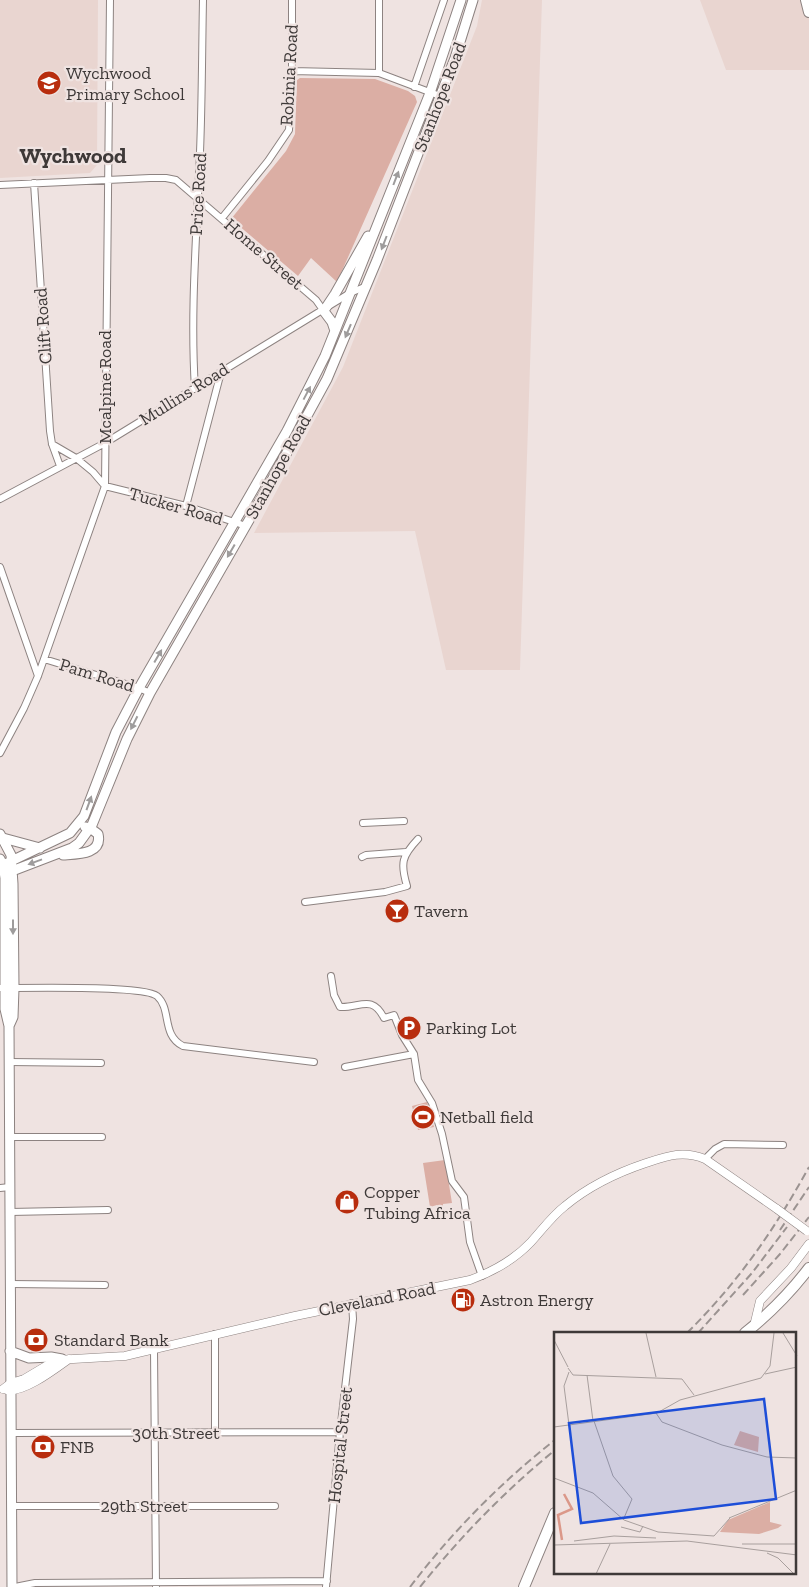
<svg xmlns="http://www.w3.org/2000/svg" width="809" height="1587" font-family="'Zilla Slab',serif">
  <rect width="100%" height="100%" fill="#efe3e1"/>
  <!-- built -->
  <path fill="#e9d5d0" d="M0,0H98L97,165L90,173L0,178Z
    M482,0H542L520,670H446L415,531L254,533L343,367L477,26Z
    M700,0H809V70H726Z"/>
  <!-- green -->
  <path fill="#dbaea4" d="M300,78L375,79L408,91L415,96L417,102L337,282L311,258L298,276L231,219L286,151L295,134L297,80Z
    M427,1102L434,1127L418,1130L412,1106Z
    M445,1160L452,1203L443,1204V1206L439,1207L437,1205L430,1207L423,1163Z"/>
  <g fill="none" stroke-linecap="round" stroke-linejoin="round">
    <defs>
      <path id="minor" d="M292,71L379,73L440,96
        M379,73V0
        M414,87L444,0
        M34,183L50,431L52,444L60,466
        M0,185L150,178H166L176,180L316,300L323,310
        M222,218L268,161L289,130L292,71V0
        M195,389C190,310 197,231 200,152C202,102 202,51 203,0
        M52,444L76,458L93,472L105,486L186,506L246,526
        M0,499L105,443L350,293L367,286
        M186,506L221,372
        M0,567L38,676
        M44,659L139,688L150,693
        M0,753L24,708L38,676L105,486L110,0
        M363,823L404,821
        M362,857L366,855L406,852
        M305,902L385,892L407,886C400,863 402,856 418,839
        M331,976L334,995L340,1007C360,1008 372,994 384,1018L394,1015L402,1035L414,1054L418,1080L432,1103L442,1134L452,1181L464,1197L470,1242L482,1276
        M0,988C24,988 144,985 157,996C172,1009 161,1035 183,1046L314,1062
        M9,1062L101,1063
        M345,1067L414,1054
        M10,1137H102
        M705,1159L715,1149L724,1144L783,1145
        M0,1188L10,1187
        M10,1212L108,1210
        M11,1284L105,1285
        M154,1349L156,1586
        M11,1433L340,1432
        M215,1433V1334
        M12,1506H275
        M15,1587L35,1583L327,1581
        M326,1587L340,1432L353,1319L352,1303"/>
      <path id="tertiary" d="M754,1326L760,1301L791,1268L809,1244
        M3,1389L11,1383L24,1379L56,1360L125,1356L295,1316L470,1280C492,1272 514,1260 531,1242C542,1230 552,1216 565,1206C589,1186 616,1173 646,1163C667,1156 683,1150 705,1159L777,1209
        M7,1390C24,1393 55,1369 69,1359"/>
      <path id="secondary" d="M325,309L335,294L368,236
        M323,310L332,322L335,331
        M0,834L11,855L13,884L14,988L13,1017L9,1026
        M3,838L40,848
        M63,855C76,854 103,855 98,834L90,828L85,827
        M0,859L3,865L5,878V1009L9,1026L12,1587
        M3,865L70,833L84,816L116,732L139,688L287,431L325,356L430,93L461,0
        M4,873L12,871L72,848L79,843L92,825L127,739L150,693L272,480L327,379L377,260L455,58L473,0
        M10,1351L29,1358L51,1357L62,1359"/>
      <path id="primary" d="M806,0L809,12
        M745,1333C769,1314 790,1293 809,1268
        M524,1587L555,1513"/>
    </defs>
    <!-- minor casing -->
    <use href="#minor" stroke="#8d8381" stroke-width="8"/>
    <!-- tertiary casing -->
    <use href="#tertiary" stroke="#8d8381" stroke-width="9"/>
    <!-- secondary casing -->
    <use href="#secondary" stroke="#8d8381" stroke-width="11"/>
    <!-- primary casing -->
    <use href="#primary" stroke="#8d8381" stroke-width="12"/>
    <!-- minor -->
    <use href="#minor" stroke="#fff" stroke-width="6"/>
    <!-- tertiary -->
    <use href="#tertiary" stroke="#fff" stroke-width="8"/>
    <!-- secondary -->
    <use href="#secondary" stroke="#fff" stroke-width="9"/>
    <!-- primary -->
    <use href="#primary" stroke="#fff" stroke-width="10"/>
    <!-- rail -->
    <path stroke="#9b9391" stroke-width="2" stroke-dasharray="8 4" stroke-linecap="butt" d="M780,1230L809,1187
      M743,1295L780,1254L809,1217
      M687,1333C739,1281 773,1232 809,1167
      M698,1333L752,1273L787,1227
      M410,1587C452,1532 501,1482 555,1440
      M420,1587C461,1536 505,1491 555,1450"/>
    <defs>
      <path id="tertiary-bridge" d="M777,1209L807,1231"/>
    </defs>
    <!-- tertiary-bridge casing -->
    <use href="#tertiary-bridge" stroke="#8d8381" stroke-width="9" stroke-linecap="butt"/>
    <!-- tertiary-bridge -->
    <use href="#tertiary-bridge" stroke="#fff" stroke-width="8"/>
  </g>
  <!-- one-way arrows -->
  <defs><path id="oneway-solid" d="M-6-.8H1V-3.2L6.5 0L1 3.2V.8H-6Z" transform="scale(1.25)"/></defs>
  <g fill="#9e9c9c">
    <use href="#oneway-solid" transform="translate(396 178) rotate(-69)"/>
    <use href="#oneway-solid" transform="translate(384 243) rotate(111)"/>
    <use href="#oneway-solid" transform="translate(348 331) rotate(113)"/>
    <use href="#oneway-solid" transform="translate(307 393) rotate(-62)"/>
    <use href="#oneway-solid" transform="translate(231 551) rotate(120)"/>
    <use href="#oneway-solid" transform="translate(158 656) rotate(-60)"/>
    <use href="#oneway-solid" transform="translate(134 723) rotate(117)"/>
    <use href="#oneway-solid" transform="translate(89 803) rotate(-70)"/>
    <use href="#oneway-solid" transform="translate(35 862) rotate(160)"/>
    <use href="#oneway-solid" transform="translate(13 927) rotate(90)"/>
  </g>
  <!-- icons -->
  <defs>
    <symbol id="school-disc" viewBox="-11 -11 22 22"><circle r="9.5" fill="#b82d0e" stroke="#efe3e1"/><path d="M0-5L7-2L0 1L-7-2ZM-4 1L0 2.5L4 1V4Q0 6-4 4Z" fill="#fff"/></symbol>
    <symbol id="bar-disc" viewBox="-11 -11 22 22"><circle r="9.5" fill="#b82d0e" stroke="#efe3e1"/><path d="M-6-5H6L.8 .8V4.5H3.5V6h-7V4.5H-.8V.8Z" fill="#fff"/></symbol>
    <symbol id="parking-disc" viewBox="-11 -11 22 22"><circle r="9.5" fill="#b82d0e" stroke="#efe3e1"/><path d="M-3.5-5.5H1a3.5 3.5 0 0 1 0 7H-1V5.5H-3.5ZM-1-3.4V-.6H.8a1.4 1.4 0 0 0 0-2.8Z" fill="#fff"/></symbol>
    <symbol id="stadium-disc" viewBox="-11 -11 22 22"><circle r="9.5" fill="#b82d0e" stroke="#efe3e1"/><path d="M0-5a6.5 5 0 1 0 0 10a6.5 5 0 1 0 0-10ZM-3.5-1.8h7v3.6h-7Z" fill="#fff"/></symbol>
    <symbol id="shop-disc" viewBox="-11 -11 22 22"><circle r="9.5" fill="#b82d0e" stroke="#efe3e1"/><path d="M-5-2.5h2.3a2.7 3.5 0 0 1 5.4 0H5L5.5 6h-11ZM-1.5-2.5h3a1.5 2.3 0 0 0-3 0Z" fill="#fff"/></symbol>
    <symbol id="fuel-disc" viewBox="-11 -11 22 22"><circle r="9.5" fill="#b82d0e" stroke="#efe3e1"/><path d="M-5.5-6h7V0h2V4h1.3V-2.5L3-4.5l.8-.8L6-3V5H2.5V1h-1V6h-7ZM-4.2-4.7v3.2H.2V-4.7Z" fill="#fff"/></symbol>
    <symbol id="bank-disc" viewBox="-11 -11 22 22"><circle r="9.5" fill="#b82d0e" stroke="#efe3e1"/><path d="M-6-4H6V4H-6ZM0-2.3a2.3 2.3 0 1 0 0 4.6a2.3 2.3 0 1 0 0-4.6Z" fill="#fff"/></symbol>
  </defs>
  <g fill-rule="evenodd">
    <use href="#school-disc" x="35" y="69" width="28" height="28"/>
    <use href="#bar-disc" x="383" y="897" width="28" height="28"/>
    <use href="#parking-disc" x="395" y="1014" width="28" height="28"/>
    <use href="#stadium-disc" x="409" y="1103" width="28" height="28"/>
    <use href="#shop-disc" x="333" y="1188" width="28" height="28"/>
    <use href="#fuel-disc" x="449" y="1286" width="28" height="28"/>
    <use href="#bank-disc" x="22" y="1326" width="28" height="28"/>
    <use href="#bank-disc" x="29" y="1433" width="28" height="28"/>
  </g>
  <g text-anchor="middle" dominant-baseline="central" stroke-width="4.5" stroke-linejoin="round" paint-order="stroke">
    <!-- poi labels -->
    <g font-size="18" fill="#3e3938" stroke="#efe3e1" text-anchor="start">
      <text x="66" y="73">Wychwood<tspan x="66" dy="21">Primary School</tspan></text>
      <text x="414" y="911">Tavern</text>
      <text x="426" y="1028">Parking Lot</text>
      <text x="440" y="1117">Netball field</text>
      <text x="364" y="1192">Copper<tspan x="364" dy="21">Tubing Africa</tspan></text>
      <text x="480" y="1300">Astron Energy</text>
      <text x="54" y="1340">Standard Bank</text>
      <text x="60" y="1447">FNB</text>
    </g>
    <!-- street labels -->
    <g font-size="18" fill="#3e3938" stroke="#efe3e1">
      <text transform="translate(289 75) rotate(-87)">Robinia Road</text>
      <text transform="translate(440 97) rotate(-69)">Stanhope Road</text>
      <text transform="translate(198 194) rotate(-87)">Price Road</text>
      <text transform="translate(264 254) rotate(41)">Home Street</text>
      <text transform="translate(43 326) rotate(-94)">Clift Road</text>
      <text transform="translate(105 387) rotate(-90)">Mcalpine Road</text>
      <text transform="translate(184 394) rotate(-32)">Mullins Road</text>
      <text transform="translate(278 467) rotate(-61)">Stanhope Road</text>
      <text transform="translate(176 506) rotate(16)">Tucker Road</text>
      <text transform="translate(97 675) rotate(17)">Pam Road</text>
      <text transform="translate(377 1299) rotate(-11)">Cleveland Road</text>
      <text x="176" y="1433">30th Street</text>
      <text transform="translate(340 1445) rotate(-84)">Hospital Street</text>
      <text x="144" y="1506">29th Street</text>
    </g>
    <!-- district labels -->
    <g font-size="22" font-weight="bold" fill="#3e3938" stroke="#efe3e1">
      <text x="73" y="155">Wychwood</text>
    </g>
  </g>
  <!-- overview -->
  <g transform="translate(554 1332)">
    <rect width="242" height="242" fill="#efe3e1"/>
    <path d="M186,99L205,105L204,120L180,113ZM216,170V190L228,193L224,196L205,202L166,200L174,188Z" fill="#dbaea4"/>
    <path fill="none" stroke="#db9889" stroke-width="2.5" d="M8,208L4,183L18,177L10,162"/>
    <path fill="none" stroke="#a89f9d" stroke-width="1" d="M92,1L102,45M229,1L243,24M0,8L14,35M14,36L19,43L128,47L140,63M211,42L243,35M33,43L39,89M102,81L108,90L168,113L213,125L243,126M103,81L126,68L207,46L216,34L220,1M40,89L59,144L78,167L70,186M15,93L10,54L15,40M0,95L103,81M0,146L39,161L70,188L104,200L160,204L176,186M175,186L243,158M67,195L86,200L89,194M20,209L60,204L102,206M188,212H243M0,213L133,209L243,223M213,221L224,226L240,242M42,242L56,212"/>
    <path fill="#1d4ed8" fill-opacity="0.15" stroke="#1d4ed8" stroke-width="2.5" d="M210,67L222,167L27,191L15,91Z"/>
    <rect width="242" height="242" fill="none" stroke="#3e3938" stroke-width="2.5"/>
  </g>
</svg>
